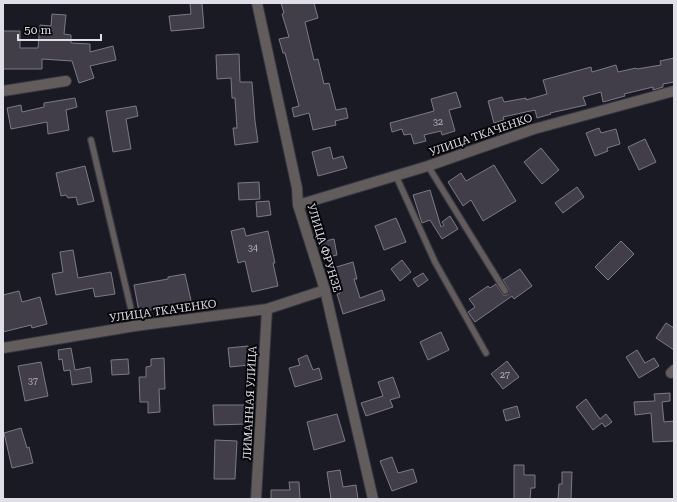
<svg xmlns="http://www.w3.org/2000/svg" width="677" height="502" font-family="'Roboto Serif',serif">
  <rect width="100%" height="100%" fill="#1a1a25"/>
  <!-- building -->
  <path fill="#413e4a" stroke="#7d7987" d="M190,3H202L204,28L171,31L169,16L191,14Z
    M281,3H314L318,18L305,22L314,60L318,59L324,84L329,83L336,110L346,108L348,118L335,121L336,125L313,130L309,113L294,117L292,108L299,106L285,53H283L279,39L289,37L282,14L284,13Z
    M52,14L66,15L64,34L71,35V43L90,44V52L113,46L116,60L90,66L94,78L79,83L72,61L42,59V69H3V31H20V48H38L40,25L51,26Z
    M239,54L240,82H252L255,121L258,142L235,145L233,128H237L235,98H232L231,78L217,79L216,55Z
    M674,58V82L663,84V87L653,90V87L624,94L625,96L603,102L601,92L583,97L586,105L550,113L551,114L537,118L535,110L503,117L504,120L494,123L488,101L502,97L504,102L526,98V100L547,94L543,80L591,67L592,72L616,65L618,72L636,68L637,69L661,65L660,61Z
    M456,92L461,107L449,110L455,131L442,135L441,131L424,135L426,141L414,144L411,134L404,135L402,129L392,132L390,123L434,111L431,99Z
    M75,98L77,107L66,110L69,130L48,134L47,122L11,129L7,108L21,105L22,112L44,107V103Z
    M136,106L138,116L126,119L131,149L113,152L106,111Z
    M599,128L601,133L616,129L620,144L607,148L608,151L595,156L586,133Z
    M645,139L656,162L639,170L628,147Z
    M330,147L333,159L343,156L347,168L318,176L312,152Z
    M541,148L559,170L542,184L524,162Z
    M494,165L516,201L483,221L471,200L463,206L448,182L461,173L466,181Z
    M85,166L94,201L78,205L76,197L68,198L66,195L61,196L56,173Z
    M259,182L260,199L239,200L238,183Z
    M577,187L584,197L563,213L555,203Z
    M430,190L441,227L444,225L442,222L450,216L458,229L442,239L430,220L422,223L413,195Z
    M269,201L271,215L257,217L256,202Z
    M396,218L406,242L384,250L375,226Z
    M244,228L246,236L268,231L275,263H273L278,286L252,292L245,261L238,263L231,231Z
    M334,239L337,255L325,258L321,242Z
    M621,241L634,254L608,280L595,267Z
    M73,250L78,278L111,272L115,294L95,297L93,288L56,295L52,274L63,272L60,252Z
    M402,260L411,272L400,281L391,269Z
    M353,262L357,279H354L360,298L382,290L385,300L343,314L337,294L340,293L333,268Z
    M520,269L532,286L514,299L512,296L475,322L468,312L475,307L469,299L488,286L490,288L496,284L503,295H507L509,290L503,280Z
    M423,273L428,280L418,287L413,279Z
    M185,274L192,305L175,309L174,306L139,312L134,285L168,279V277Z
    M19,291L22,302L40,297L47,324L32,328L31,325L3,332V295Z
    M666,323L674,328V350L656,338Z
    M441,332L449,350L428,360L420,342Z
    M248,346L249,365L230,367L228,348Z
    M71,348L75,370L90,367L92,382L72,385L70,370L64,371L62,359L59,360L58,350Z
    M637,350L645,363L654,358L659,366L639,378L626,357Z
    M307,355L313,370L319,368L322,379L295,387L289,368L300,365L298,359Z
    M164,358L165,389H159L160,412L148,413V402H140L139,377H146V367L151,366V359Z
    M128,359L129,374L112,375L111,360Z
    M507,361L519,377L503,389L491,374Z
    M41,362L48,396L25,401L18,366Z
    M393,377L400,397L390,400L393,407L366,416L361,403L383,396L378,382Z
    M670,393V401L662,402L664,422L674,421V441L653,442L651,413L635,415L634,402L655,401L654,394Z
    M586,399L600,419L606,414L612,422L605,427L602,423L593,430L576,407Z
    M213,405H247V424L214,425Z
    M517,406L520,417L506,421L503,410Z
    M337,414L345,441L314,450L307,422Z
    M21,428L27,448L29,447L33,463L12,468L4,433Z
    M215,440L237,441L235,479H214Z
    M392,457L398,473L413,469L417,482L392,491L380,461Z
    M514,465H524V475H535V488H531L530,499H514Z
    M340,470L343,487L356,485L358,499H331L327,472Z
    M562,472H572L571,499H558L559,484H562Z
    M289,482H299L300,499H271V490H290Z"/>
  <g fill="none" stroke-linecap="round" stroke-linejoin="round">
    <defs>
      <path id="lane" d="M91,140L135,326
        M428,166L505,291
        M396,176L435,262L486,353"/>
      <path id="street" d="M257,3L297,188L298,205L325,290L373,499
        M3,91L66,81
        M298,205L428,166L534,129L674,91
        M3,348L135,326L267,309L325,290
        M671,373L674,370
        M256,499L267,309"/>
    </defs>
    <!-- lane casing -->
    <use href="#lane" stroke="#363640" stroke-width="8"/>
    <!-- street casing -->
    <use href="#street" stroke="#363640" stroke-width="12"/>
    <!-- lane -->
    <use href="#lane" stroke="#635c5c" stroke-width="5.5"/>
    <!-- street -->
    <use href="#street" stroke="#635c5c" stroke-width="10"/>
  </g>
  <g text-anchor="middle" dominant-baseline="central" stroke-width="4" stroke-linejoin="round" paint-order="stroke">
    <!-- number labels -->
    <g font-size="9" fill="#b8b7c0">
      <text x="438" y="122">32</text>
      <text x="253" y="248">34</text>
      <text x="505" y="375">27</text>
      <text x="33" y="381">37</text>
    </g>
    <!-- street labels -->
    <g font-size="11" fill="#e0dfe7" stroke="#06060a">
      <text transform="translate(481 135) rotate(-19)">УЛИЦА ТКАЧЕНКО</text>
      <text transform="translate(324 248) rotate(73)">УЛИЦА ФРУНЗЕ</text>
      <text transform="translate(163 311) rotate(-8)">УЛИЦА ТКАЧЕНКО</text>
      <text transform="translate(250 403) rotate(-87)">ЛИМАННАЯ УЛИЦА</text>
    </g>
  </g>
  <!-- border -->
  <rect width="677" height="502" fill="none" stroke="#e0dfe7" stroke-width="8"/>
  <!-- scale -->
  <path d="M18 34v6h83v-6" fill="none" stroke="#e0dfe7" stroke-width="2"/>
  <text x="24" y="34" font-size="12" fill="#e0dfe7" stroke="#06060a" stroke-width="3" paint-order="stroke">50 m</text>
</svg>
